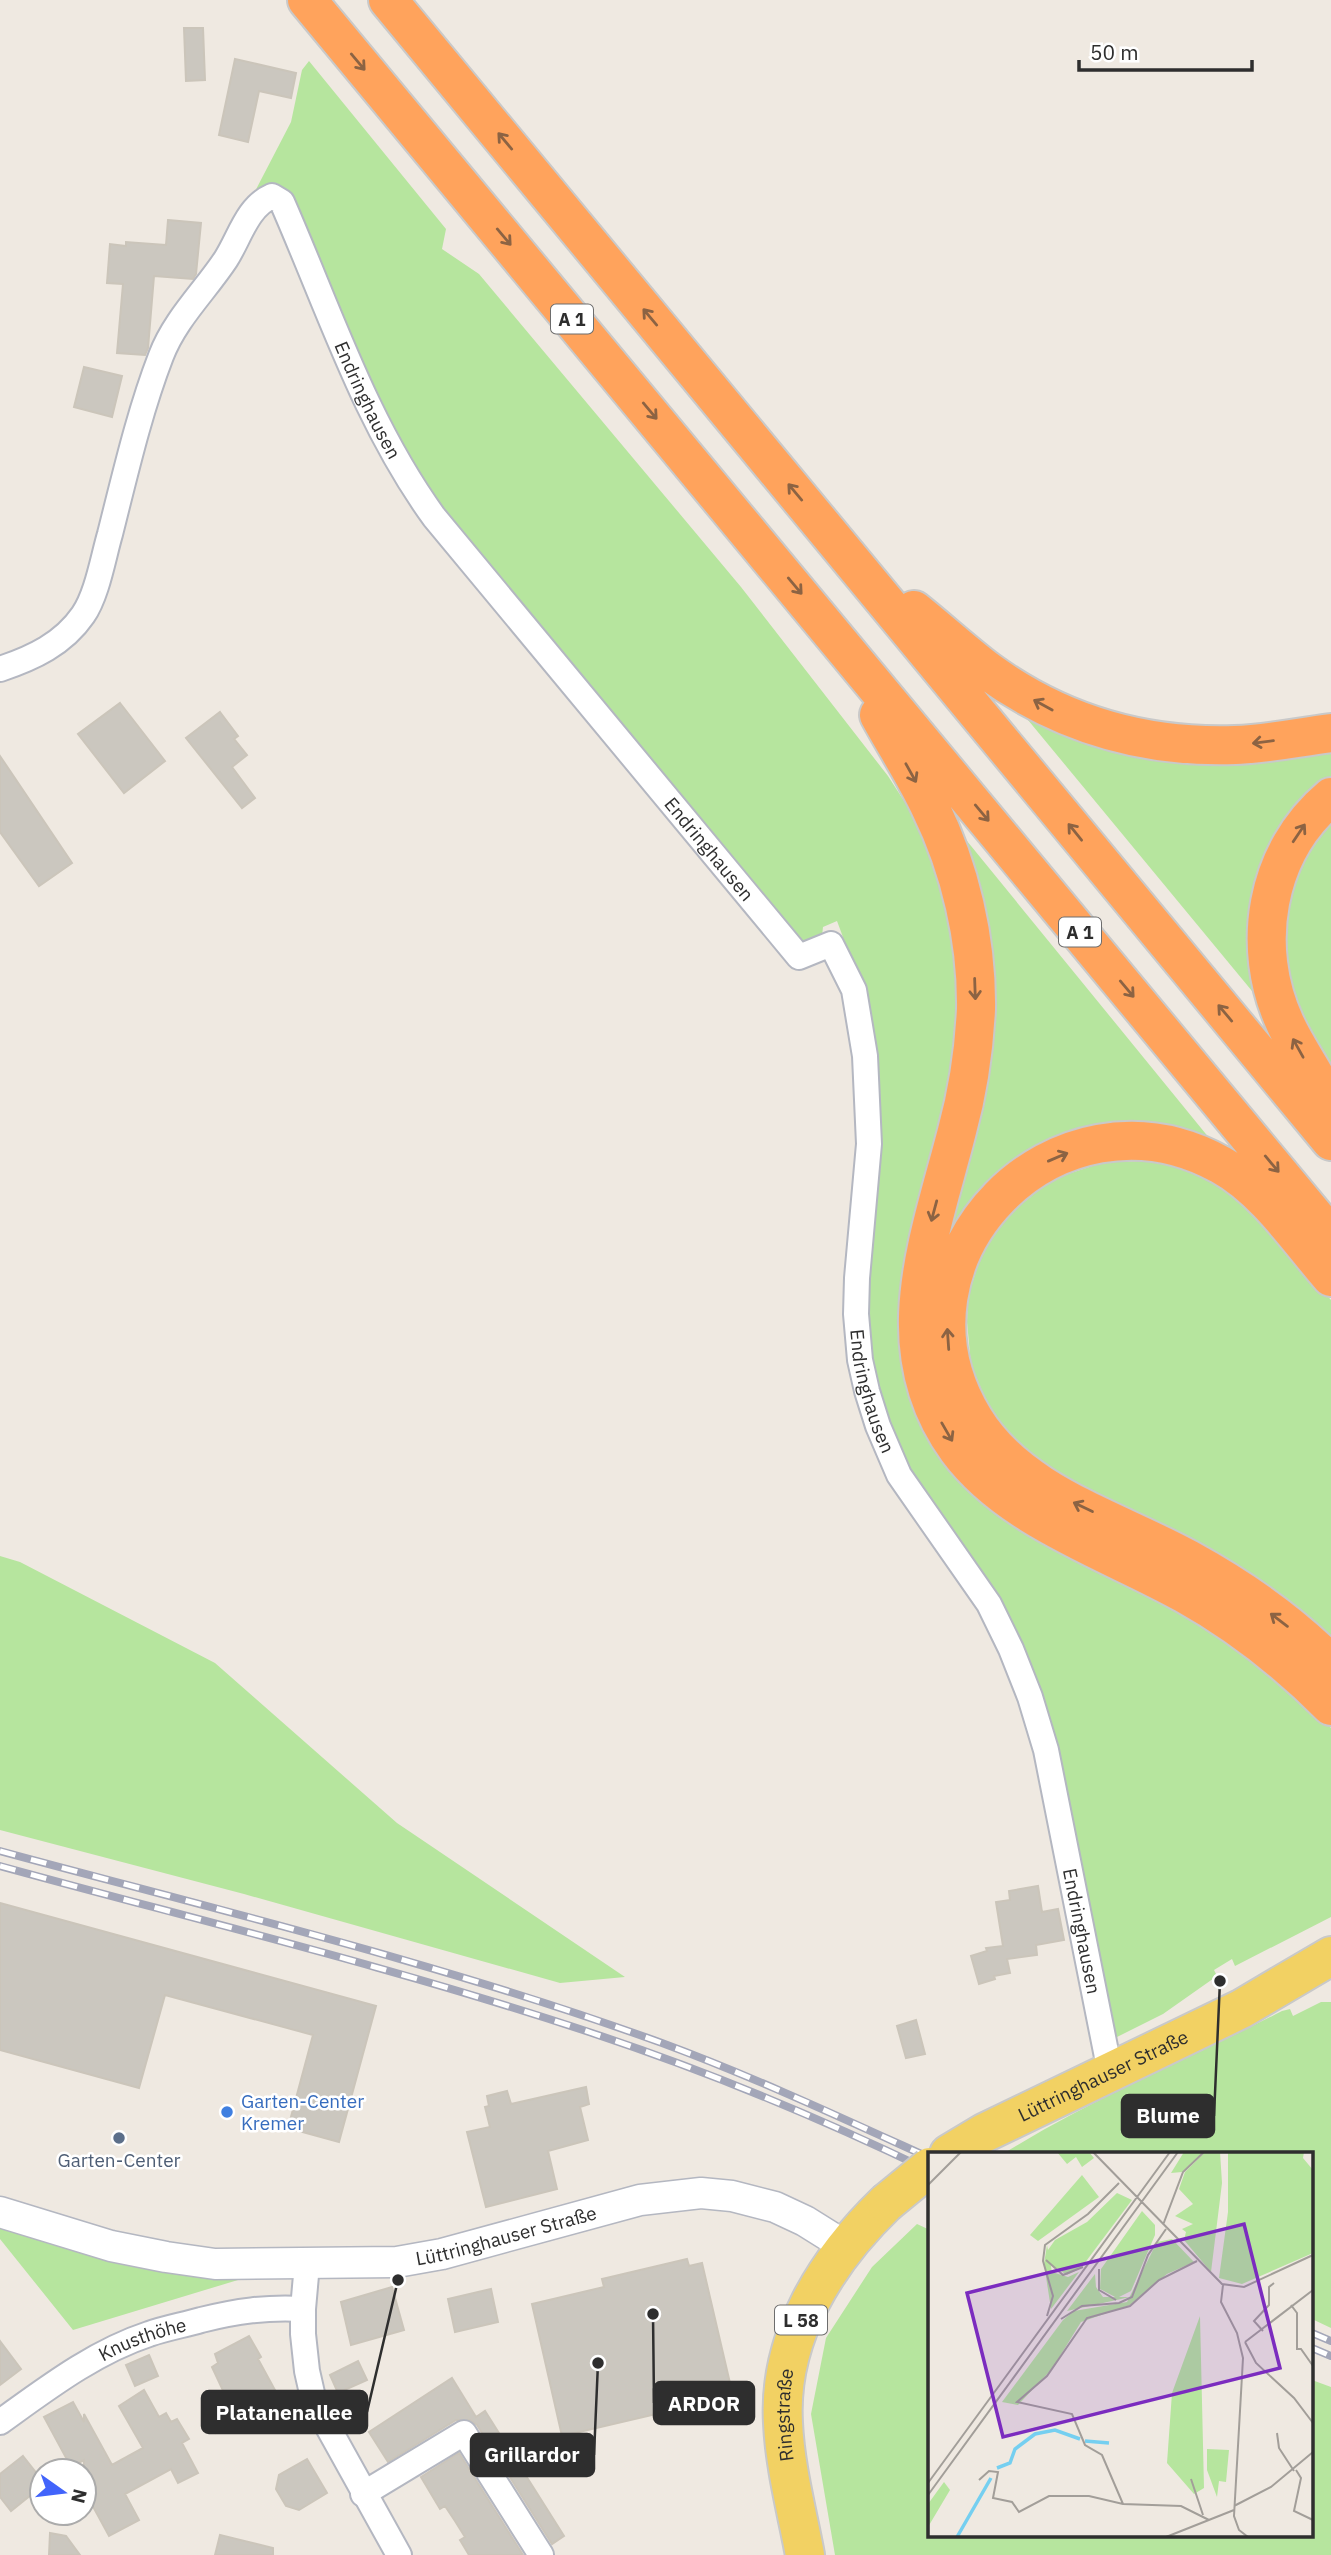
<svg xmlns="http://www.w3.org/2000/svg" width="1331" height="2555" font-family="'IBM Plex Sans',sans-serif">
  <rect width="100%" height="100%" fill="#efe9e1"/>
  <!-- green -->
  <path fill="#b6e59e" d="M309,61L446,229L442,249L479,274L741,587L888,776L924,832L946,887L961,994V1047L905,1330L1183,1606L1317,1712L1331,1728V1917L1235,1966L1232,1959L1214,1970L1217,1976L1163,2014L1115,2038L1052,1739L913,1478L876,1391L866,1324V999L837,921L823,927L822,936L808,944L795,938L407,469L289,194L250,201L291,122L302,70Z
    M1009,697L1027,707L1331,742V785L1302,812L1271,1014Z
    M1331,810V1083L1294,1018L1278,905Z
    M958,830L1223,1155L1123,1132L951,1253L984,1464L940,1234L967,1133Z
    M1147,1161L1198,1169L1252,1212L1331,1300V1651L1154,1531L1003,1440L971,1365L967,1322L968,1297L981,1255L1004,1217L1056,1178L1104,1162Z
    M0,1556L20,1562L215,1663L397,1823L625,1977L560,1983L244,1894L0,1830Z
    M1321,2002H1331V2328L1312,2319V2154H1003C1092,2098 1189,2059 1282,2011L1290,2009L1293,2016Z
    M917,2224L930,2230V2536H1312V2380L1331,2387V2555H835L811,2414L826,2338L872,2267Z
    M0,2227L170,2271L238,2280L73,2330L0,2239Z"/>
  <!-- building -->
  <path fill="#cbc7bf" stroke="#cbc5ba" stroke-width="2" d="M184,28H203L205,80L186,81Z
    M235,59L296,73L291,98L259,91L248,142L219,135Z
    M168,220L201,223L196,274L193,279L154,276L148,348L145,355L117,353L123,284L107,283L110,244L126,246V242L166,245Z
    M84,367L122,376L112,417L74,407Z
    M120,703L165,761L124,793L78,734Z
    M220,712L238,736L234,739L247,755L232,767L255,798L242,808L186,738Z
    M0,756L72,863L39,886L0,832Z
    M1038,1886L1042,1912L1058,1909L1064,1940L1036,1945L1037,1955L1007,1959L1010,1973L994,1976L995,1979L979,1984L971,1956L987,1951L986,1948L1003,1946L996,1902L1010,1900L1009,1891Z
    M0,1903L376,2006L339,2142L288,2128L313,2035L165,1995L139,2088L0,2050Z
    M916,2020L925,2054L906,2058L897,2026Z
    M586,2087L589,2104L580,2107L588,2140L548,2151L557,2189L486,2207L467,2132L490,2127L485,2107L489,2106L487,2096L507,2091L511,2104Z
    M687,2259L689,2266L702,2263L733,2396L562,2436L532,2304L604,2287L602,2279Z
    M392,2287L404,2330L351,2345L341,2302Z
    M491,2289L498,2322L455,2332L448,2299Z
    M249,2336L261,2357L258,2359L281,2401L260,2413L258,2410L216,2433L204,2412L227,2399L212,2367L218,2363L215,2354Z
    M0,2341L21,2369L0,2385Z
    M149,2355L158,2376L135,2386L126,2365Z
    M358,2361L367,2380L338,2393L330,2375Z
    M452,2378L476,2417L485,2411L564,2536L552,2544L477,2425L470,2420H456L388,2462L369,2432Z
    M144,2390L159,2417L166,2413L171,2422L177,2419L189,2439L182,2443L198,2473L178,2483L171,2469L125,2494L139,2520L109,2536L84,2490V2460L71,2467L44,2417L73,2402L84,2422V2414L112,2465L143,2448L119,2406Z
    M459,2453L523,2555H469L460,2540L465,2537L455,2521L445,2506L440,2509L421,2477Z
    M23,2456L42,2480V2486L11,2511L0,2497V2474Z
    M307,2459L327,2493L299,2510L286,2506L276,2489L279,2475Z
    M50,2533L66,2536L80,2555H49Z
    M220,2535L273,2548V2555H215Z"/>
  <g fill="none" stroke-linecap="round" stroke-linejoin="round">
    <defs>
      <g id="minor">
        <path id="s1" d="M0,669C33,658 63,644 83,615C97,595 103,558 110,534C125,475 139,413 161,356C175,319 205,291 226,259C240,237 247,207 272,196L282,202C329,309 365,422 434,517L799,957L831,944L854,990L865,1056L869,1144L857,1278L856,1314L860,1360L867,1391L878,1426L899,1475L989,1604L1011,1649L1030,1697L1046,1750L1110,2072"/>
        <path d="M307,2264L303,2309V2334L307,2371L314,2402L399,2555"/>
        <path id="s2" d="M0,2422C46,2389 94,2352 149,2334C166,2328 184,2325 201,2320C237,2311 266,2307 303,2309"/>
        <path d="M363,2494L464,2433L541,2555"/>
      </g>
      <g id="tertiary">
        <path id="s3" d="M0,2212L111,2246L166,2257L215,2264L397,2262L442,2254L640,2200L701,2193L732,2196L775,2207L805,2221L845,2246"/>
      </g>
      <g id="primary">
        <path id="s4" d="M949,2154L984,2133L1241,2009L1331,1956"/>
        <path id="s5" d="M805,2555C797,2512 785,2467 783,2423C778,2337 826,2261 886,2203"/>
      </g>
      <path id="motorway" d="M307,0L1331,1236
        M388,0L1331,1141
        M914,610C939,630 963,652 988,671C1061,724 1145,748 1235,745C1267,744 1299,737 1331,733
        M879,715C896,746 915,775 930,807C960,868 977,940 976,1009C974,1050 968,1091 957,1131C930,1237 884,1349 958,1450C1010,1520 1110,1552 1185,1594C1237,1623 1289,1664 1331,1706
        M1331,797C1265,852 1250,947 1285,1023C1298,1052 1319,1078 1331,1108
        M1331,1277C1298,1239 1266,1190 1221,1165C1057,1074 876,1258 974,1419C1019,1493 1115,1519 1188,1559C1239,1587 1290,1622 1331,1664"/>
    </defs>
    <!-- minor casing -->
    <use href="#minor" stroke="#b4b7c1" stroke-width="28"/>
    <!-- tertiary casing -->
    <use href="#tertiary" stroke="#b4b7c1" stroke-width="33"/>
    <!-- primary casing -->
    <use href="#primary" stroke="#c9c9c9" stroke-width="42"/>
    <!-- motorway casing -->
    <use href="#motorway" stroke="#c9c9c9" stroke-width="42"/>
    <!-- minor -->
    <use href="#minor" stroke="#fff" stroke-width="24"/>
    <!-- tertiary -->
    <use href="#tertiary" stroke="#fff" stroke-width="30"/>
    <!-- primary -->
    <use href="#primary" stroke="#f2d163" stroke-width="38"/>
    <!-- motorway -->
    <use href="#motorway" stroke="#ffa35c" stroke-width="38"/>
    <defs>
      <path id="rail" d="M0,1851C222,1911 447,1965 662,2043C754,2077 842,2118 930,2158
        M0,1866C197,1920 397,1968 592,2033C707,2071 820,2118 930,2171
        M1312,2333L1331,2341
        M1312,2348L1331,2356"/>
    </defs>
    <!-- rail casing -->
    <use href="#rail" stroke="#a3a6b8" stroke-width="8"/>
    <!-- rail -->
    <use href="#rail" stroke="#fff" stroke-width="5" stroke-dasharray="16" stroke-linecap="butt"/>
    <defs>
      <path id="primary-bridge" d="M886,2203L930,2167"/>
    </defs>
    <!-- primary-bridge casing -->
    <use href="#primary-bridge" stroke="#c9c9c9" stroke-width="42" stroke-linecap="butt"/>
    <!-- primary-bridge -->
    <use href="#primary-bridge" stroke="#f2d163" stroke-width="38"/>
  </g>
  <!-- one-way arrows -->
  <defs><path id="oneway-shaft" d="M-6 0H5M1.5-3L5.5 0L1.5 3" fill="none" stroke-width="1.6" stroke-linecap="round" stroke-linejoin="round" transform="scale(1.75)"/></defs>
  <g stroke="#8c6343">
    <use href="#oneway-shaft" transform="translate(358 62) rotate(50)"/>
    <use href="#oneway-shaft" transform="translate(505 141) rotate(-130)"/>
    <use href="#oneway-shaft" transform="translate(504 237) rotate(50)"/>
    <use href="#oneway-shaft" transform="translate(650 317) rotate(-130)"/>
    <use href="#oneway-shaft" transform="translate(650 411) rotate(50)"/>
    <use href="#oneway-shaft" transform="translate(795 492) rotate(-130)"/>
    <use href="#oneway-shaft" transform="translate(795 586) rotate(50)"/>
    <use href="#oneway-shaft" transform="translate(1043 705) rotate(-151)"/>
    <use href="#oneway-shaft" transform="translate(1263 742) rotate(173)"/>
    <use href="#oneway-shaft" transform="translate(911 773) rotate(61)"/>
    <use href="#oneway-shaft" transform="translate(982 813) rotate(50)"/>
    <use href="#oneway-shaft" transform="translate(1075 832) rotate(-129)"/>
    <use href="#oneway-shaft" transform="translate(1299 833) rotate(-56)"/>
    <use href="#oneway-shaft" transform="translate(975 989) rotate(88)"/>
    <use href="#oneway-shaft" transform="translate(1127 989) rotate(50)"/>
    <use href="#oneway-shaft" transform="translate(1225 1013) rotate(-130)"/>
    <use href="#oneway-shaft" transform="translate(1298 1048) rotate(-119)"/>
    <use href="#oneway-shaft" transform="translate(1058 1157) rotate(-23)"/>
    <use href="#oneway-shaft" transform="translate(1272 1164) rotate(50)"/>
    <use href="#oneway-shaft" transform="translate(934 1211) rotate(105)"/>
    <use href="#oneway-shaft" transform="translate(948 1339) rotate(-94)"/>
    <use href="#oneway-shaft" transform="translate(947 1432) rotate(60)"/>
    <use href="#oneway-shaft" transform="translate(1083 1507) rotate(-154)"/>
    <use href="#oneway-shaft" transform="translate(1279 1620) rotate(-143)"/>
  </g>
  <!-- markers -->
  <circle fill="#3f7fe0" stroke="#fff" stroke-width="2.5" cx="227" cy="2112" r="7"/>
  <circle fill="#5c6f8a" stroke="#fff" stroke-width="2.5" cx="119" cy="2138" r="7"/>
  <g text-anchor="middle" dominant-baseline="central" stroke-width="5" stroke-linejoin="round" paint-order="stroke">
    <!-- shield labels -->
    <g fill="#fff" stroke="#6d6d6d" stroke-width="2">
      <rect x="551" y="304.5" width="42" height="29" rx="5"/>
      <rect x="1059" y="917.5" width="42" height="29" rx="5"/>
      <rect x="775" y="2305.5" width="52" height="29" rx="5"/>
    </g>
    <g font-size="18" font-weight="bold" fill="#2e2e2e">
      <text x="572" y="319">A 1</text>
      <text x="1080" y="932">A 1</text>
      <text x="801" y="2320">L 58</text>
    </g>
    <!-- street labels -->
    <g font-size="19" fill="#2e2e2e" stroke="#fff">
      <text stroke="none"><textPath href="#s1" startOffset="796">Endringhausen</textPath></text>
      <text stroke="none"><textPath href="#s1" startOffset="1362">Endringhausen</textPath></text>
      <text stroke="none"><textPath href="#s1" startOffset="1993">Endringhausen</textPath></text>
      <text stroke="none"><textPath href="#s1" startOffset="2581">Endringhausen</textPath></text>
      <text stroke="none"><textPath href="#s4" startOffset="173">Lüttringhauser Straße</textPath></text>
      <text stroke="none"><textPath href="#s3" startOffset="516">Lüttringhauser Straße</textPath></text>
      <text stroke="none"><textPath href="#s2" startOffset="166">Knusthöhe</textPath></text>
      <text stroke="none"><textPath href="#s5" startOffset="142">Ringstraße</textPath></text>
    </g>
    <!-- shop labels -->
    <g font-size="19" fill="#366cbe" stroke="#fff" text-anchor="start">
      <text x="241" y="2101">Garten-Center<tspan x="241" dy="22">Kremer</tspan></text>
    </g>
    <!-- service labels -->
    <g font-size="19" fill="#4e5e75" stroke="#fff">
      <text x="119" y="2160">Garten-Center</text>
    </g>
  </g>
  <!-- overview -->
  <g transform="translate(928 2152)">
    <rect width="385" height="385" fill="#efe9e1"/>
    <path d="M129,0H161L166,6L154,15L148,5L139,12ZM256,0H275L254,20L243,21ZM277,0H292L294,31L283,120L256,88L258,80L254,77L265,72L247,64L265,52L251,37L257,20ZM300,0H376L375,6L385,18V101L314,132L291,126L300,60ZM154,23L171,45L110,89L102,83ZM189,41L204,48L153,116L139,123L119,110L120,98L127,88L159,70ZM214,59L227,73V83L203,139L189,146L172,137L173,117ZM244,87L266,110L239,122L202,153L153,170L124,217L90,253L74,250L135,168L146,159L199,150L229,90ZM119,93L124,120L140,125L151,120L123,157L116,112ZM167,122L168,135L175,145H202L139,159ZM272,164L276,336L266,342L239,311L244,241ZM279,297L301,298L298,330L291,329L289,345L279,318ZM16,330L22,338L0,375V352Z" fill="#b6e59e"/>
    <path fill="none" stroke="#75cff0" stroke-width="3.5" d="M157,289L181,291M69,316L82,311L87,297L107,282L127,278L152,287M29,385L63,326"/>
    <path fill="none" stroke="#a29e99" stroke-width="2" d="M165,0L294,132L316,135L385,103M0,33L33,0M235,73L255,20L276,0M118,108L135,123L155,115M171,117V138L188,148M295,133L293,150L309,181L315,206L306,364L311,378L320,385M363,153L369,161V197H373L385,214M119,164L125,144L115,109L117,93L160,62L191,31M133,167L154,154L191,151L204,145L220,103L238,77M335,179L326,169L341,153V135L346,131M317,190L328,211L366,246L385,271M317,190L385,138M349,281L351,296L366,319M368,318L373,326L366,359L385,368M263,327L275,363M51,328L61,319L70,320L65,346L84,350L91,360L121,344H161L195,352L253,354L281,368M0,331L242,0M0,343L250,0M195,352L174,303L157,293L144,262L89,250L119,224L159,166L202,154L231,128L269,109M306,354L343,335L385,300M238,385L306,358"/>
    <path fill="#7b2cbf" fill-opacity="0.15" stroke="#7b2cbf" stroke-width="3.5" d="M316,72L352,216L75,285L39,141Z"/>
    <rect width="385" height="385" fill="none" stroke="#2e2e2e" stroke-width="3.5"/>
  </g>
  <!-- callouts -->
  <path fill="none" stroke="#2e2e2e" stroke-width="2.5" d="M1220 1981L1214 2116M653 2314L654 2403M398 2280L367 2412M598 2363L594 2455"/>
  <g fill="#2e2e2e" stroke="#fff" stroke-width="2.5">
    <circle cx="1220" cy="1981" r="7"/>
    <circle cx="653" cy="2314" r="7"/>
    <circle cx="398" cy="2280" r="7"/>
    <circle cx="598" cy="2363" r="7"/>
  </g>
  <g fill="#2e2e2e" stroke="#2e2e2e" stroke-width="2.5">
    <rect x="1122" y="2095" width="92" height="42" rx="7"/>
    <rect x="654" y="2382" width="100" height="42" rx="7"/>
    <rect x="202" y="2391" width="165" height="42" rx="7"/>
    <rect x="471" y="2434" width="123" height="42" rx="7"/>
  </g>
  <g font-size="21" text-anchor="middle" font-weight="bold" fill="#fff">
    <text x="1168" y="2123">Blume</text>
    <text x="704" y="2411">ARDOR</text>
    <text x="284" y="2420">Platanenallee</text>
    <text x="532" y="2462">Grillardor</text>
  </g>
  <!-- north arrow -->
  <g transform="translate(63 2492) rotate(104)"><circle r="33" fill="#ffffff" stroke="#ababab" stroke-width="2"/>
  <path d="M0-5L12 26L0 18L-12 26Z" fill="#4264fb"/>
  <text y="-10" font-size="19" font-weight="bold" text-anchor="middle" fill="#2e2e2e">N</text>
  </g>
  <!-- scale -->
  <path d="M1079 60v10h173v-10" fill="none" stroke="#2e2e2e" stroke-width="3.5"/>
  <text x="1090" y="60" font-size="21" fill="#2e2e2e" stroke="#ffffff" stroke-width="5" paint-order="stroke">50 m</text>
</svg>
